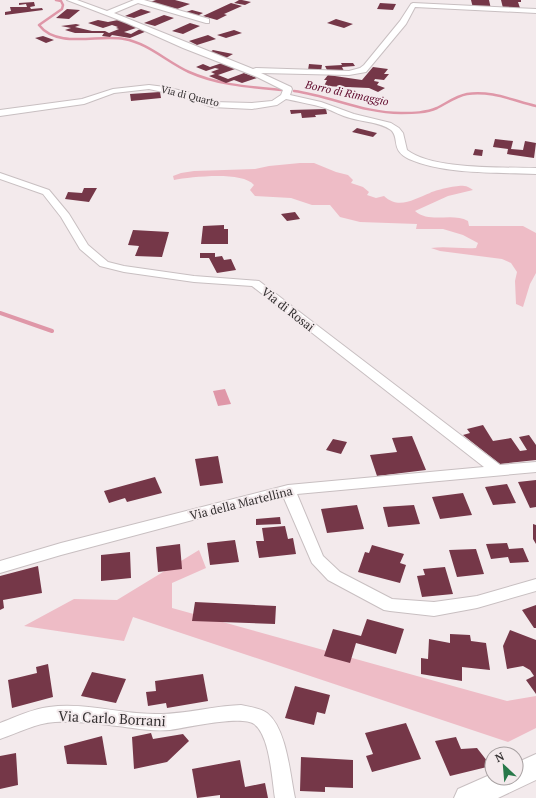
<svg xmlns="http://www.w3.org/2000/svg" width="536" height="798" font-family="'PT Serif',serif">
  <rect width="100%" height="100%" fill="#f3eaec"/>
  <!-- green -->
  <path fill="#eebcc6" d="M300,163H314L336,172L348,175L353,180L351,183L363,187L369,192L367,195L376,198L384,196C399,210 414,199 430,193C436,190 458,185 464,186C467,186 470,188 473,190L448,196L415,211C430,224 452,212 468,221L469,226H523L536,233V273L530,284L523,307L516,304L515,281L517,272L511,263L502,259L440,251L431,248C446,246 461,249 476,248L478,243L463,235L443,229H416L417,224L360,222L340,217L330,205H312L291,198L255,196L250,190L254,185C242,171 192,177 174,180L173,176L181,173L194,171L255,169L269,166Z
    M199,550L206,568L172,583V608L507,701L536,696V728L508,742L133,617L124,641L24,626L74,599L117,600Z"/>
  <!-- water -->
  <path fill="#df97a8" d="M225,389L231,404L218,406L213,391Z"/>
  <g fill="none" stroke-linecap="round" stroke-linejoin="round">
    <!-- stream-far1 -->
    <path stroke="#df97a8" stroke-width="2.5" d="M56,0L61,1L63,5L62,9L39,25C57,49 99,34 124,39C148,43 167,62 189,72C218,85 250,87 282,90
      M294,91C331,96 363,113 401,113C413,113 426,113 437,108C447,103 456,96 467,94C491,90 514,101 536,106"/>
    <!-- stream -->
    <path stroke="#df97a8" stroke-width="4" d="M0,313L52,331"/>
  </g>
  <!-- building -->
  <path fill="#753748" d="M156,0H175L190,4L177,9L150,2Z
    M239,0H242L251,2L245,5L234,3Z
    M471,0H489L491,9L473,8Z
    M501,0H521V2H518L520,8H503Z
    M34,2L35,6L30,7L31,9L42,8L43,10L5,15V12L11,11L10,7H27L26,4L19,5V3Z
    M231,3L242,6L224,14L227,15L217,20L203,16Z
    M380,3L396,4L393,10L377,9Z
    M67,9L80,10L69,19L56,18Z
    M141,9L151,12L134,18L125,16Z
    M192,10L203,13L195,17L183,13Z
    M164,15L174,18L155,26L144,23Z
    M336,19L353,24L344,28L327,23Z
    M98,20L108,22L118,20L139,27L124,32L131,34L140,29L147,31L130,38L112,35L110,37L102,36L104,33H75L65,30L71,28L61,26L76,24L80,25L75,27L92,31H105L109,33L119,29L116,28L118,27L112,25L103,28L88,23Z
    M190,23L200,26L183,34L172,31Z
    M234,30L242,33L226,38L217,35Z
    M208,35L216,39L197,45L189,41Z
    M43,36L54,40L46,43L35,38Z
    M213,50L233,54L226,58L207,54Z
    M225,62L238,68L218,75L228,79L244,73L257,78L242,83L234,80L226,83L209,76L215,74L211,72L219,69L215,68L206,71L196,67L203,64L210,67Z
    M341,63H353L355,66L342,67L344,71L328,72L325,66L342,65Z
    M309,64L322,65L321,71L308,70Z
    M373,67L388,69L384,74H389L384,80L375,79L374,81L379,82L377,85L385,88L378,92L369,88L324,86L327,80H324L328,75L362,80Z
    M160,92L161,98L131,101L130,94Z
    M326,109L327,114L315,115L316,117L302,118L301,113L291,114L290,110Z
    M357,128L377,133L373,137L352,132Z
    M495,139L513,141L511,149L523,150L525,141L536,143L534,158L507,154L508,149L493,147Z
    M475,149L483,150L482,156L473,155Z
    M84,188H97L89,202L65,199L68,192L82,193Z
    M295,212L300,219L287,221L281,214Z
    M224,225V229H228V244H201L203,226Z
    M133,230L169,232L162,257L135,256L139,246L128,245Z
    M200,253H215V257L222,256L224,260L231,259L236,270L217,273L209,258H200Z
    M483,425L493,441L511,438L520,451L527,450L519,437L529,435L536,445V460L500,464L463,435L470,433L467,429Z
    M412,436L426,470L377,476L370,455L397,452L392,438Z
    M333,439L347,442L341,454L326,450Z
    M218,456L223,483L200,486L195,459Z
    M155,477L162,493L127,502L125,498L109,503L104,491Z
    M536,480V507L530,508L518,482Z
    M507,484L516,503L493,505L485,487Z
    M463,493L472,515L440,519L432,497Z
    M357,505L364,529L327,533L321,509Z
    M414,505L420,524L388,527L383,507Z
    M280,517L281,524L256,525V519Z
    M533,524L536,525V544L533,539Z
    M285,526L288,539L293,538L296,554L259,558L256,541H264L262,528Z
    M235,540L239,562L210,565L207,543Z
    M507,543L509,549L523,548L529,562L510,563L508,557L491,559L486,544Z
    M180,544L182,569L158,572L156,547Z
    M372,545L404,554L400,563L406,565L400,583L358,572L365,552L369,553Z
    M476,549L484,574L457,577L449,550Z
    M130,552L131,578L101,581V555Z
    M38,566L42,593L3,600L4,608L0,610V576Z
    M445,567L453,594L422,597L417,576L425,575L423,569Z
    M195,602L276,606L275,624L192,621Z
    M536,605V628H534L522,610Z
    M367,619L404,629L396,654L356,643L350,663L324,656L333,629L361,636Z
    M510,630L536,640V694L526,680L534,676L530,670L523,666L507,669L503,646Z
    M450,634L470,635L471,641L486,643L490,670L462,667V681L421,674V658L428,659L429,639L450,643Z
    M48,664L53,697L12,708L8,680L37,673L36,667Z
    M92,672L126,679L116,703L81,696Z
    M203,674L208,701L167,708L166,703L148,706L146,692L156,691L155,681Z
    M295,686L330,695L325,714L317,712L314,725L285,718Z
    M406,723L421,759L372,772L366,756L373,754L365,733Z
    M151,733L153,739L183,734L189,741L167,762L134,769L132,737Z
    M102,736L107,765L67,764L64,746Z
    M456,737L461,749L477,748L491,766L450,776L435,741Z
    M16,753L18,785L0,789V756Z
    M301,757L353,760V788L325,787V792L300,791Z
    M240,760L245,787L265,783L268,798H220V795L197,798L192,769Z"/>
  <g fill="none" stroke-linecap="round" stroke-linejoin="round">
    <defs>
      <path id="street" d="M67,0H77L107,11L134,0H144L209,19V23H206L138,3L114,13L253,69L256,68L349,71L360,68L364,65L400,21L411,4L413,3L536,9V13L415,7L406,24L366,72L349,75L261,73L291,87L292,89L290,95L321,102L354,114L391,123L399,128L403,133L407,150C433,170 502,167 536,168V174C496,172 446,175 409,159C390,150 400,138 391,130C380,122 363,122 350,118C342,116 333,111 325,108C312,104 299,102 286,99L277,105L252,109L212,107L181,96L149,89L114,93L84,104L0,116V110L82,99L113,89L149,85L165,87L187,92L213,102L252,103L272,101L281,95L283,90L257,77L183,48L127,23Z
        M0,173L49,190L69,214L88,245L108,262L124,266L194,276L259,281L500,465L536,462V472L297,494L323,556L340,572L392,599L434,602L477,596L536,579V591L477,608L434,616L390,611L384,610L328,580L312,563L283,496L61,555L0,573V561L61,543L288,485L484,467L252,286L194,282L124,272L100,266L80,249L61,217L43,194L0,179Z
        M241,705C250,707 260,708 267,713C287,729 290,775 295,798H275C272,780 270,735 254,724C241,715 186,728 170,730C149,732 130,727 109,725C92,723 73,721 55,722C36,723 18,733 0,739V723C16,717 32,709 49,707C86,702 122,715 159,714C186,714 213,706 241,705Z"/>
      <path id="secondary" d="M536,754V780L498,798H454L458,789L492,774V778H516V763Z"/>
    </defs>
    <!-- street casing -->
    <use href="#street" stroke="#c8bfc1" stroke-width="2"/>
    <!-- secondary casing -->
    <use href="#secondary" stroke="#c8bfc1" stroke-width="2"/>
    <!-- street -->
    <use href="#street" fill="#fff" fill-rule="evenodd"/>
    <!-- secondary -->
    <use href="#secondary" fill="#fff" fill-rule="evenodd"/>
  </g>
  <g text-anchor="middle" dominant-baseline="central" stroke-width="4" stroke-linejoin="round" paint-order="stroke">
    <!-- far-street labels -->
    <g font-size="10" fill="#343031" stroke="#f3eaec">
      <text transform="translate(190 96) rotate(14)">Via di Quarto</text>
    </g>
    <!-- far-water labels -->
    <g font-size="11" font-style="italic" fill="#5f082b" stroke="#f3eaec">
      <text transform="translate(347 93) rotate(12)">Borro di Rimaggio</text>
    </g>
    <!-- street labels -->
    <g font-size="12" fill="#343031" stroke="#f3eaec">
      <text transform="translate(288 309) rotate(38)">Via di Rosai</text>
      <text transform="translate(241 503) rotate(-14)">Via della Martellina</text>
    </g>
    <!-- near-street labels -->
    <g font-size="14" fill="#343031" stroke="#f3eaec">
      <text transform="translate(112 718) rotate(3)">Via Carlo Borrani</text>
    </g>
  </g>
  <!-- north arrow -->
  <g transform="translate(504 766) rotate(334)"><circle r="19" fill="#f3eaec" stroke="#a7a0a1"/>
  <path d="M0-3L7 15L0 10L-7 15Z" fill="#277849"/>
  <text y="-6" font-size="11" font-weight="bold" text-anchor="middle" fill="#343031">N</text>
  </g>
</svg>
